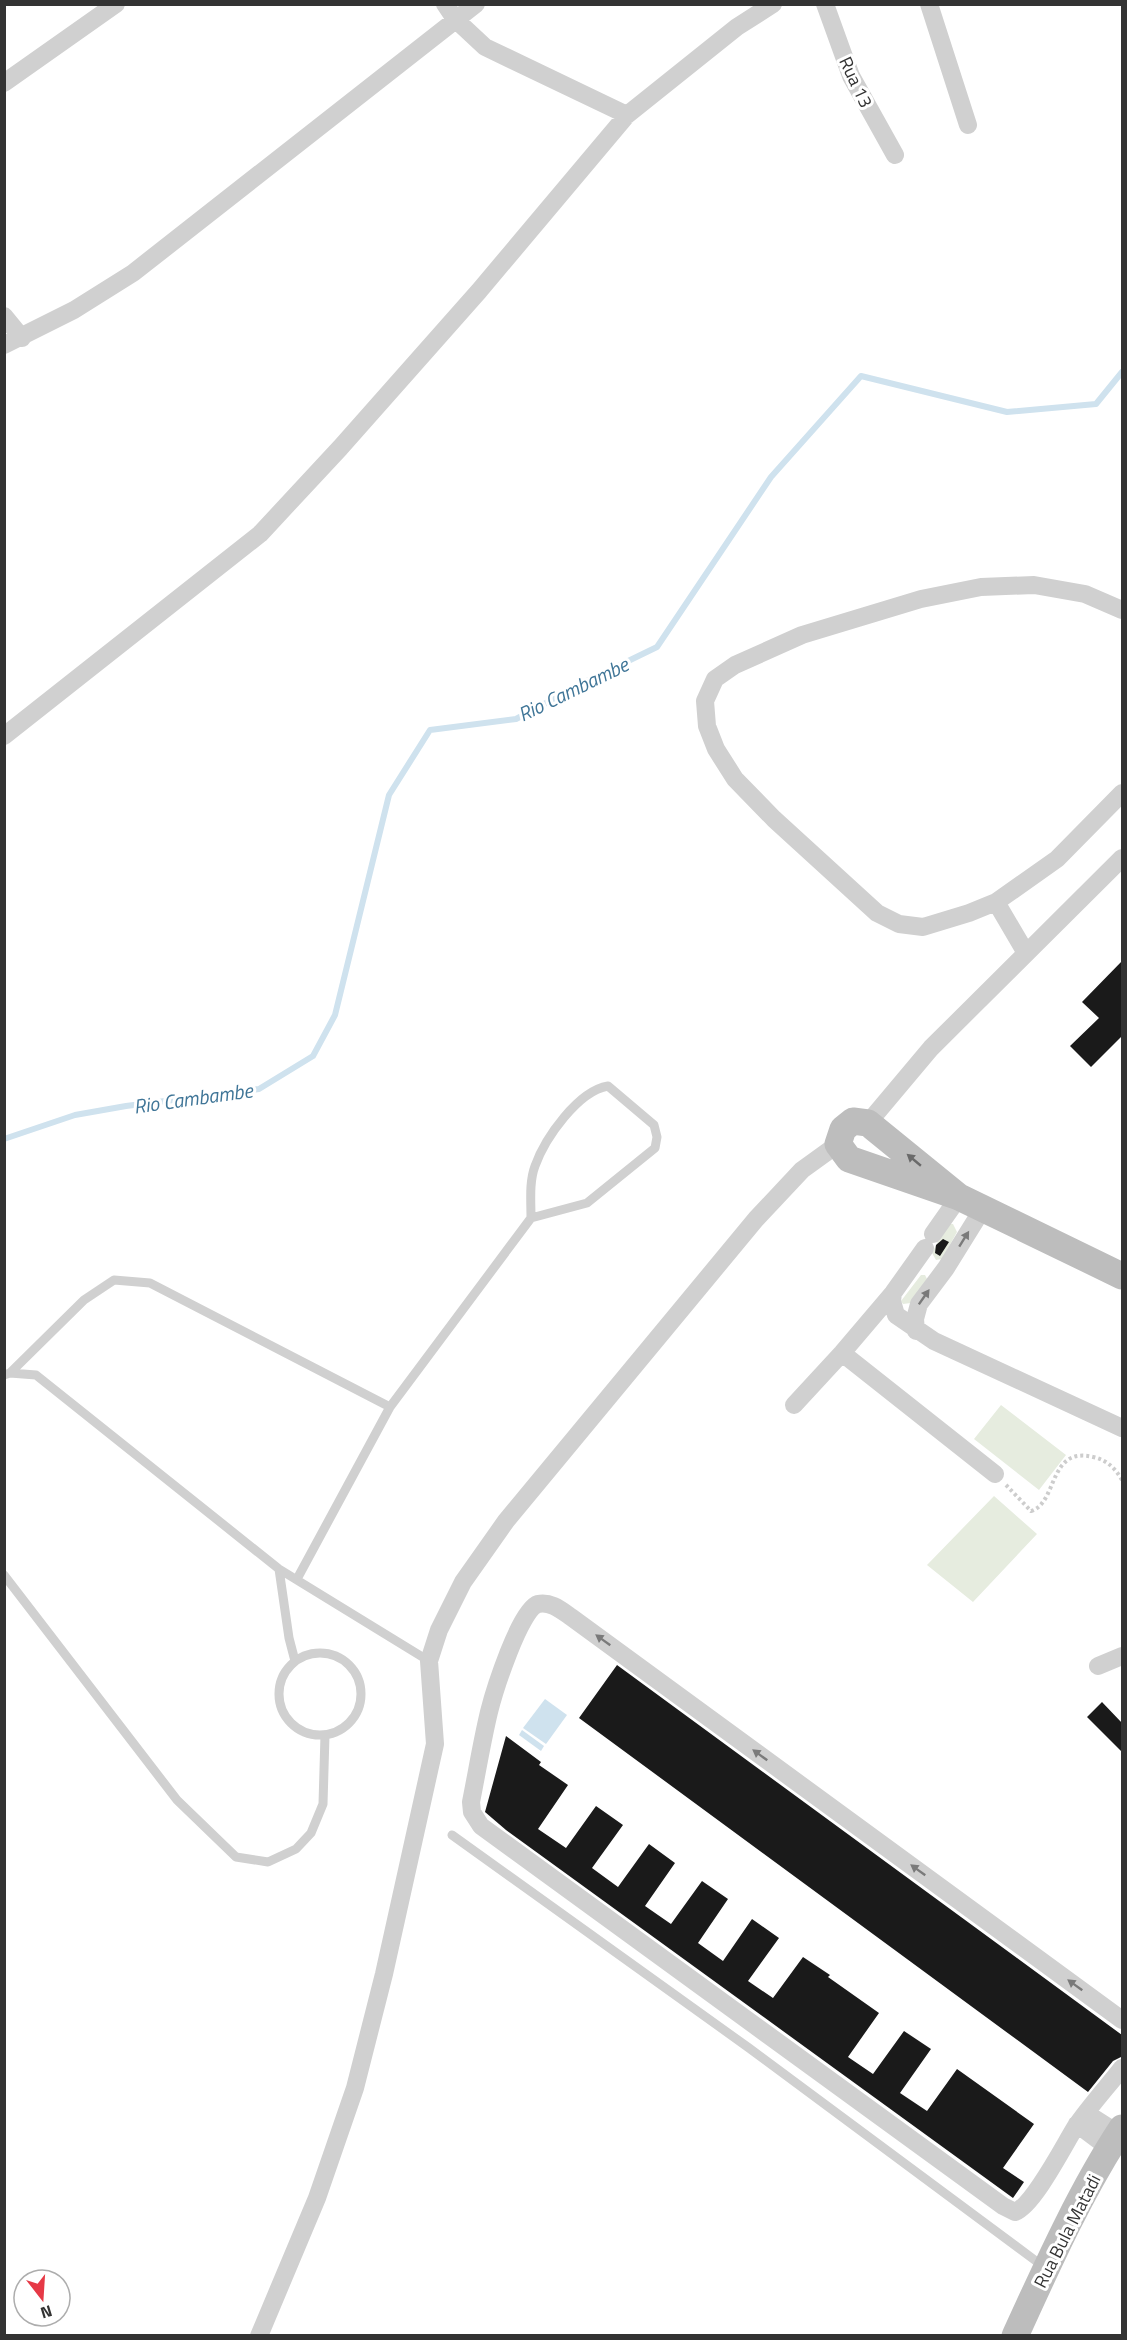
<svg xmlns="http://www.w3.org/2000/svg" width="1127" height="2340" font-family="'Titillium Web',sans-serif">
  <rect width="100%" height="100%" fill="#fff"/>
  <!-- green -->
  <path fill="#e6ecdf" d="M950,1224H953L957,1232L942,1259L936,1260L932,1253L946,1226Z
    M921,1275H925L927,1279L911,1303L903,1304L901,1301Z
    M1001,1405L1066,1455L1039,1490L974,1439Z
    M994,1496L1037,1534L973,1602L927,1565Z"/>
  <!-- water -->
  <path fill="#cfe2ee" d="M545,1699L567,1715L546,1744L523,1728Z
    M522,1730L544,1746L541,1751L519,1735Z"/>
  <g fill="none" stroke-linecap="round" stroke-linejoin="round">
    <!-- stream -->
    <path stroke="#cfe2ee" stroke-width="6" d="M4,1139L75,1115L126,1106L259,1089L313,1056L335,1015L389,795L430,730L516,719L589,680L657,647L771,477L861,376L1007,412L1096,404L1122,372"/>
  </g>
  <!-- building -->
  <path fill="#1a1a1a" d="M1122,961V1036L1091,1067L1070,1046L1099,1018L1082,1002Z
    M943,1239L949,1242L940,1256L935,1253L936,1245Z
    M617,1665L1122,2035V2055L1121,2057L1113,2061L1088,2092L579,1718Z
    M1102,1702L1122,1723V1752L1087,1717Z
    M506,1736L541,1762L539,1765L568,1785L538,1829L566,1848L596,1806L623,1825L592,1868L618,1887L649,1844L675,1863L645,1906L671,1924L702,1881L728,1899L698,1943L723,1961L752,1919L779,1938L748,1981L773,1998L803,1957L830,1975L828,1977L879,2013L848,2057L873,2074L904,2031L931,2049L900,2093L927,2111L957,2069L1034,2124L1003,2168L1024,2182L1013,2198L506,1830L485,1812Z"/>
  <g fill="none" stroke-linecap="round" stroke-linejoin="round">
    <!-- path -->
    <path stroke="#cdcdcd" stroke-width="4" stroke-dasharray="3 3" stroke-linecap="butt" d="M1006,1485L1031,1511C1058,1503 1048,1446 1093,1457C1107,1460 1115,1468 1122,1480"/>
    <!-- lane -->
    <path stroke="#d0d0d0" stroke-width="9" d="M10,1373L84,1300L114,1280L150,1283L390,1407
      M4,1375L10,1373L36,1375L279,1569L429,1661
      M279,1569L289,1638L295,1661
      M4,1575L177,1800L236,1857L268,1862L296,1849L311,1833L323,1804L325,1735
      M297,1579L390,1407L531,1218C531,1201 529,1182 535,1166C545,1138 578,1091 608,1086L654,1125L657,1137L655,1148L587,1203L531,1218
      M279 1694a41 41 0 1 1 82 0a41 41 0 1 1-82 0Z
      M452,1835L749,2048L1044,2267"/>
    <!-- street -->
    <path stroke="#d0d0d0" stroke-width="18" d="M445,4L455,19L485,47L627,115
      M825,4L851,76L895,155
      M929,4L968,125
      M4,83L116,4
      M4,316L22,338
      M4,345L74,310L133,273L476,4
      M1122,610L1085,594L1034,585L981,587L921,599L802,635L735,665L715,679L705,701L707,726L716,749L735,779L774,819L877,913L899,924L923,927L969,913L996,902L1057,859L1122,793
      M4,736L260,534L340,448L479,291L627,115L737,27L773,4
      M996,902L1026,953
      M868,1123L931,1048L1122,858
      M933,1234L959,1197
      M893,1293L892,1301L896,1315L934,1341L1122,1428
      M916,1331L915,1319L919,1304L946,1268L982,1210
      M842,1353L995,1474
      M794,1405L842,1353L893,1293L925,1248
      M1098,1666L1122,1656
      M1122,2020L571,1617C561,1610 550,1601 538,1604C520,1609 494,1692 489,1712C482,1741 477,1772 471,1802L472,1812L481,1826L1003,2206L1015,2212C1034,2205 1064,2145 1076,2126C1090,2106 1107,2087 1122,2068
      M1086,2113L1119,2134
      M1077,2124L1109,2148
      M259,2336L317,2198L355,2088L384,1974L435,1744L429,1661L439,1630L463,1582L506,1521L756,1219L802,1170L838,1144"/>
    <!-- secondary -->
    <path stroke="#bdbdbd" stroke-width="27" d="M959,1197L868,1123L853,1121L843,1129L838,1144L849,1159L959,1197L1122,1276
      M1015,2336C1047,2266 1080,2192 1122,2128"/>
  </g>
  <!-- one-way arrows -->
  <defs><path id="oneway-solid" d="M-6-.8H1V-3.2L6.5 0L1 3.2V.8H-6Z" transform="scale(1.5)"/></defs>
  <use fill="#6a6a6a" href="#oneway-solid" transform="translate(914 1160) rotate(-140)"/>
  <g fill="#7a7a7a">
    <use href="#oneway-solid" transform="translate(964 1239) rotate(-58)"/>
    <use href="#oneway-solid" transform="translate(924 1297) rotate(-55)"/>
    <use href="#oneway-solid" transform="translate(603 1640) rotate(-144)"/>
    <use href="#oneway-solid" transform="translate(760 1755) rotate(-144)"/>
    <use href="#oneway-solid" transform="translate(918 1870) rotate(-144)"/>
    <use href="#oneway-solid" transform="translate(1075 1985) rotate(-144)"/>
  </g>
  <g text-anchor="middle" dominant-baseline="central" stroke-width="6" stroke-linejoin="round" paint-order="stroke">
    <!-- street labels -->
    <g font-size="18" fill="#333" stroke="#fff">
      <text transform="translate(856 82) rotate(65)">Rua 13</text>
      <text transform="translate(1067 2231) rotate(-63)">Rua Bula Matadi</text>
    </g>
    <!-- water labels -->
    <g font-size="20" font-style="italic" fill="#3f7597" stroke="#fff">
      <text transform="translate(573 689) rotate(-26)">Rio Cambambe</text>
      <text transform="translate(193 1098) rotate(-8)">Rio Cambambe</text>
    </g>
  </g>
  <!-- border -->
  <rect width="1127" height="2340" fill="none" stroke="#333333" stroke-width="12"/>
  <!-- north arrow -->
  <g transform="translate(42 2298) rotate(163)"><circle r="28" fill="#ffffff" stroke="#adadad" stroke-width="1.5"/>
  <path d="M0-4.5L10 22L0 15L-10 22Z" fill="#e63946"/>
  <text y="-9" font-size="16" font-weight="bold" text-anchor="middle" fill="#333333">N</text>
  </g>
</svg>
